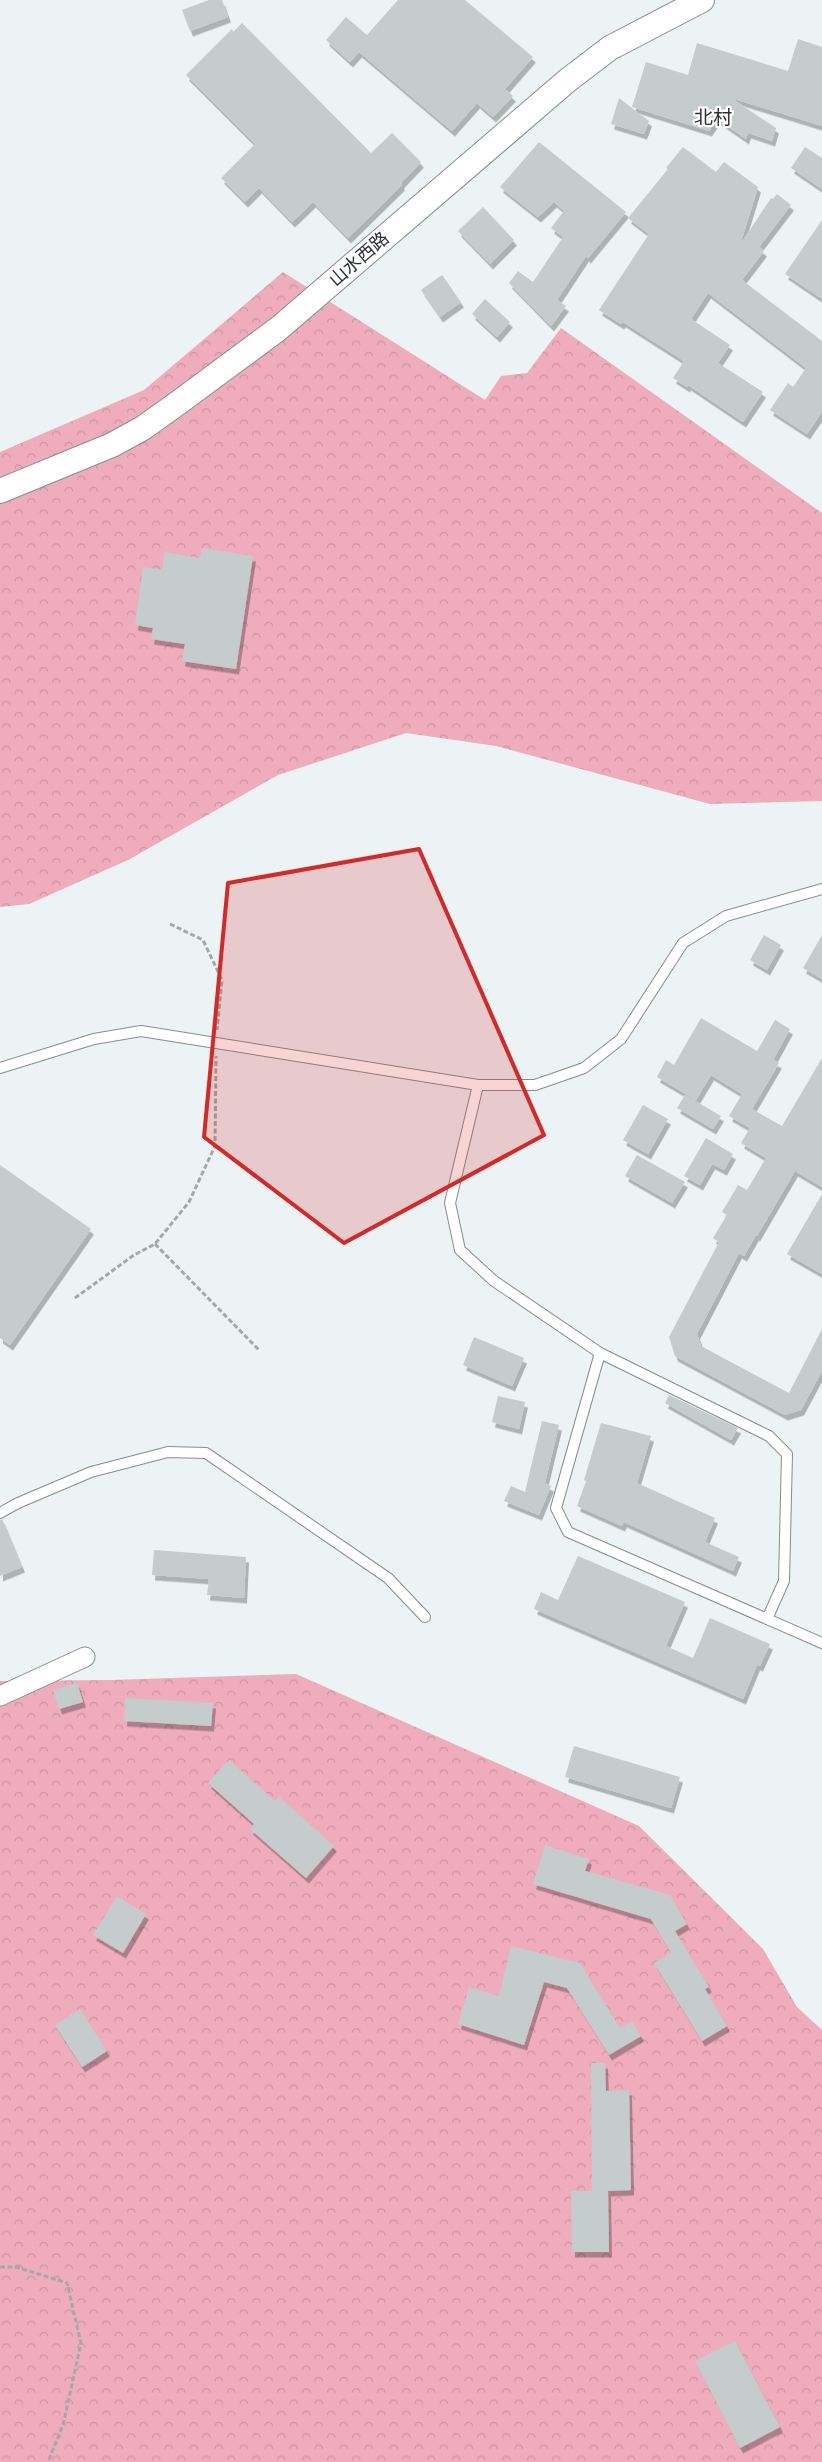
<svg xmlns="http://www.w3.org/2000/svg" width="822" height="2462" font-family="'Zilla Slab','Noto Sans SC',serif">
  <defs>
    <pattern id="forest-crowns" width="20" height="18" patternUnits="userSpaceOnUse" patternTransform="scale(1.25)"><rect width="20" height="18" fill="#efacbd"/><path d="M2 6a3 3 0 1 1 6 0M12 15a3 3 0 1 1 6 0" fill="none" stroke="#cd94a3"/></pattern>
    <filter id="shadow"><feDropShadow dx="3" dy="5.5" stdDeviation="0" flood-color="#0004"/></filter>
  </defs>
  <rect width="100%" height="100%" fill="#ecf3f4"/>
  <!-- forest -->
  <path fill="url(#forest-crowns)" d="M283,272L485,400L501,376L527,373L561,328L822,513V801L710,804L496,746L406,733L278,775L128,860L29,904L0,907V452L144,390Z
    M296,1674L639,1826L763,1949L797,2007L822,2030V2462H0V1681L111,1680Z"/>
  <!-- building -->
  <path fill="#c5cccc" filter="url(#shadow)" d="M209,0H222L228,17L190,31L182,10Z
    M398,0H465L533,57L505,89L513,96L493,117L477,103L452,131L359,52L350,62L326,40L346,17L367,35Z
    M242,23L371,153L392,133L421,162L401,183L402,185L348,238L313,202L292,222L259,188L245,202L221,178L255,144L186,75L232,29L233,32Z
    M798,39L822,47V126L731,98L776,128L772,141L748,133L746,139L717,119L709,131L632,107L646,62L688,75L697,43L788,71Z
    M619,98L649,121L644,134L611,124Z
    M539,142L626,212L588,258L586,256L557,300L566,306L551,326L509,283L518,271L533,282L563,237L551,228L564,211L554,202L538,217L500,187Z
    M683,147L716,172L724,162L758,187L740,245L771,198L773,199L777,194L791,205L759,247L764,251L742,280L822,341V412L807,434L770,410L788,383L793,387L806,368L708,293L691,319L730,345L718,363L763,392L743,422L688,385L687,387L673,378L684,361L623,322L621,324L599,310L649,234L628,218L668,169L666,168Z
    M805,147L822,158V189L791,168Z
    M483,207L514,240L490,264L458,231Z
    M822,220V299L785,274Z
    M442,275L461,302L440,317L421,290Z
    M485,299L510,322L497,337L472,314Z
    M202,548L253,556L236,669L182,661L185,644L151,639L153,628L135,625L143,567L162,570L164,552L200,558Z
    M764,935L781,945L767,970L750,960Z
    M822,935V979L803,968Z
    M701,1018L757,1051L775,1020L790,1029L773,1060L779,1063L752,1109L782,1126L822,1058V1187L795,1171L757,1236L756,1235L744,1256L739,1253L697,1334L701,1346L789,1393L822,1329V1371L801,1410L785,1415L675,1356L669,1337L719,1242L713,1238L727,1215L722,1212L738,1185L747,1190L766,1158L741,1143L750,1128L729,1116L742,1094L711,1075L696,1100L657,1077L666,1060L674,1065Z
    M685,1095L721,1116L713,1129L677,1108Z
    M643,1105L668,1119L648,1154L623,1140Z
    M706,1138L733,1154L724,1170L712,1164L700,1185L684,1176Z
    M637,1155L685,1182L672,1203L625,1176Z
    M0,1165L91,1229L10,1345L0,1338Z
    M822,1194V1274L787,1254Z
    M474,1337L524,1358L512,1386L463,1365Z
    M669,1395L738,1428L731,1440L665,1403Z
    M498,1396L525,1402L519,1429L492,1422Z
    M542,1421L559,1425L545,1483L551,1486L539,1515L504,1501L511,1486L525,1492Z
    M601,1423L651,1436L637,1483L715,1518L705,1542L739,1557L733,1571L624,1522L622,1526L577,1506L586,1481L584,1480Z
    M2,1519L22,1567L0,1576V1520Z
    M154,1550L246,1557L244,1598L207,1595L209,1579L152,1575Z
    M578,1556L685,1602L666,1646L693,1658L710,1618L770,1644L760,1666L757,1665L743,1699L534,1609L541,1592L558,1600Z
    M77,1683L83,1702L59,1709L53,1690Z
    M125,1698L213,1703L211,1726L124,1721Z
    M574,1746L680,1777L671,1808L565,1777Z
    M229,1760L275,1801L279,1797L334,1846L306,1878L250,1829L254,1824L208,1783Z
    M545,1845L589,1859L585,1871L670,1895L687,1924L675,1931L709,1987L705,1989L727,2026L702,2041L654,1963L671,1953L651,1919L533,1884Z
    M117,1896L146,1914L123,1953L93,1935Z
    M511,1946L580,1963L620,2028L632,2021L641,2036L609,2055L567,1988L544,1982L524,2045L458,2024L469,1987L499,1996Z
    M80,2009L107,2051L82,2067L55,2025Z
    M591,2063H605L606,2091L629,2090L631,2190L608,2191L609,2252H572L571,2191H592Z
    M735,2341L780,2427L740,2448L695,2361Z"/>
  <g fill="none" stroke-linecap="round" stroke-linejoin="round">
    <defs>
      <path id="service" d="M0,1068L94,1039L141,1031L478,1085H535L584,1068L621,1039L683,943L726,916L822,889
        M478,1085L450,1203L460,1250L494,1281L600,1353L556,1508L568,1532L822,1643
        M600,1353L769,1436L787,1454L784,1581L767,1619
        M0,1513L18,1503L91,1472L168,1452L206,1453L388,1578L425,1617"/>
      <path id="minor" d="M0,1696L85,1657"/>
      <path id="tertiary" d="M0,491L112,445L143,428L178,403L278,329L568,80L610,48L702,0"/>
    </defs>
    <!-- service casing -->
    <use href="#service" stroke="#878d8d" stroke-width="12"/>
    <!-- minor casing -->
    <use href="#minor" stroke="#878d8d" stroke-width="21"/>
    <!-- tertiary casing -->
    <use href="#tertiary" stroke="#878d8d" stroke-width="26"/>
    <!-- path -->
    <path stroke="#a3a9a9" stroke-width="3" stroke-dasharray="5 2.5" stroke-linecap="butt" d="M170,924L203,940L222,980L217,1030
      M155,1244L260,1351
      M75,1298L134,1255L155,1244L189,1202L215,1146L216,1056
      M0,2267H16L67,2283L81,2343L63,2425L48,2462"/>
    <!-- service -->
    <use href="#service" stroke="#fff" stroke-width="10"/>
    <!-- minor -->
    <use href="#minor" stroke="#fff" stroke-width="19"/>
    <!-- tertiary -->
    <use href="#tertiary" stroke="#fff" stroke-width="24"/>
  </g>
  <!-- marked area -->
  <path fill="#d62828" fill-opacity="0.2" stroke="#d62828" stroke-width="4" stroke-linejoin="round" d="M419,849L544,1135L344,1243L204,1137L228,883Z"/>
  <g text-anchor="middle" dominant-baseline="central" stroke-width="4.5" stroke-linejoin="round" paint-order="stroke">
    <!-- street labels -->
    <g font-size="18" fill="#2c2f2f" stroke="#fff">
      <text transform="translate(359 259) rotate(-41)">山水西路</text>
    </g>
    <!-- neighbourhood labels -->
    <g font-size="19" fill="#2c2f2f" stroke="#fff">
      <text x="713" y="117">北村</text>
    </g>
  </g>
</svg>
